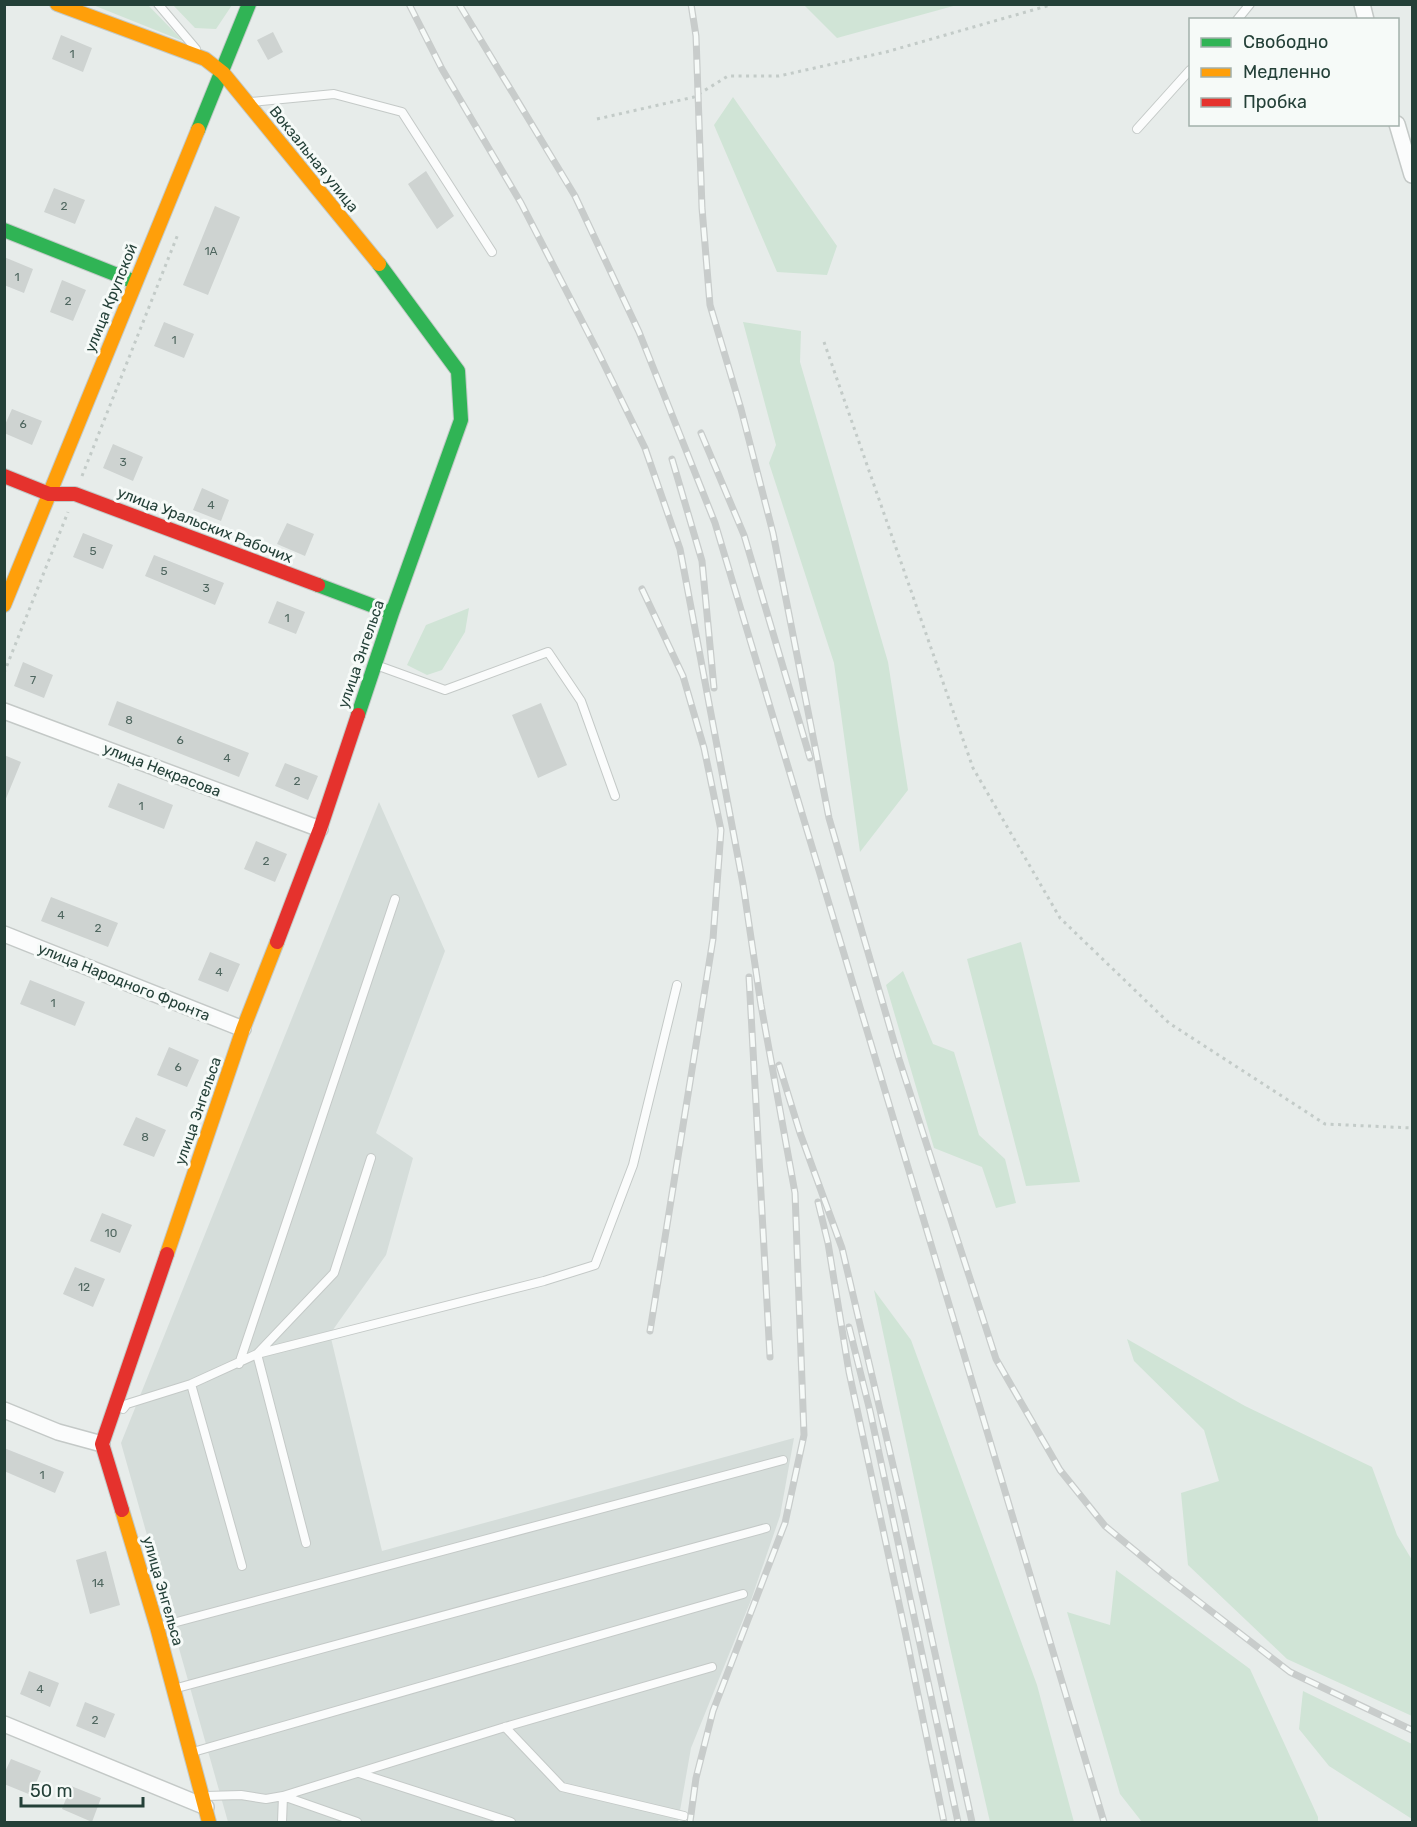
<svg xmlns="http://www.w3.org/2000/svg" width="1417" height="1827" font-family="Rubik,sans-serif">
  <rect width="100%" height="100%" fill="#e7ecea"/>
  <!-- built -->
  <path fill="#d5ddda" d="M379,802L445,951L376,1133L413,1158L386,1255L330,1334L382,1551L794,1438L780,1516L751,1600L691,1748L678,1822H228L121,1443Z"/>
  <!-- green -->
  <path fill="#d0e4d6" d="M93,5H148L183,41Z
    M173,5L231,4L232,5L216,29L195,28Z
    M804,5H957L837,38Z
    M733,97L837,246L827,275L777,272L714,125Z
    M743,322L801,331L800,362L888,662L908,790L860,852L834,663L769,463L776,445Z
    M469,608L465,632L442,670L427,675L407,665L426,625Z
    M1021,942L1080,1182L1026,1186L967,959Z
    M903,971L933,1044L954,1052L979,1135L1005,1159L1016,1203L996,1208L982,1167L934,1148L886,985Z
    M874,1290L911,1340L1037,1685L1074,1822H990L949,1643Z
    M1127,1339L1245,1406L1372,1467L1397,1535L1412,1560V1716L1287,1659L1188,1565L1181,1493L1219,1481L1204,1430L1134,1361Z
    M1116,1570L1250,1669L1318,1817V1822H1142L1120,1794L1067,1612L1110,1625Z
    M1303,1691L1412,1744V1819L1329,1766L1299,1729Z"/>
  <!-- building -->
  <path fill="#ced3d1" d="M273,32L283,52L268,60L257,40Z
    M61,35L92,48L83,72L52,59Z
    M426,171L454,216L437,229L408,184Z
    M54,188L85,200L75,224L44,212Z
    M215,206L240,217L208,295L183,285Z
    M4,257L33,269L24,293L4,285Z
    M62,280L86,290L73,321L50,312Z
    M164,322L194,334L184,358L154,346Z
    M12,409L42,421L32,445L4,433V427Z
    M113,444L143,457L133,481L103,468Z
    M202,488L229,500L221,521L193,510Z
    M287,523L314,534L305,556L277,544Z
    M83,533L113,545L103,569L73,557Z
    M154,555L224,583L215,605L145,576Z
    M277,601L305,612L296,634L268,623Z
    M23,662L53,675L44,698L14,686Z
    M117,701L249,753L239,777L108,725Z
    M541,703L567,765L538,778L512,715Z
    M4,755L21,762L5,801H4Z
    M285,763L318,776L308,800L275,786Z
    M118,783L173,805L164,829L108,807Z
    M256,841L287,854L275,882L244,869Z
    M51,897L118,923L108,947L41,921Z
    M210,952L240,964L228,992L198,980Z
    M30,980L85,1002L75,1026L20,1004Z
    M169,1047L199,1060L187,1087L157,1075Z
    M136,1117L166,1130L154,1157L123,1145Z
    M102,1213L132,1225L120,1253L90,1241Z
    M75,1267L105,1279L93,1307L63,1294Z
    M4,1448L64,1472L55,1493L4,1471Z
    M106,1551L120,1605L90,1614L76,1560Z
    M29,1671L59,1683L50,1707L20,1694Z
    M85,1702L115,1714L105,1738L76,1726Z
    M11,1759L41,1771L31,1795L4,1784V1774Z
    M71,1786L101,1798L92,1822L62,1809Z"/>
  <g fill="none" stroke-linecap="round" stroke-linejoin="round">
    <defs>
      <path id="lane" d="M158,4L196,49
        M1237,20L1250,4
        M251,102L334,94L402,112L492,252
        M1137,129L1190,70
        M376,665L445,690L548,652L581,701L615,796
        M239,1364L395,899
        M191,1384L242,1566
        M123,1409L127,1404L191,1384L257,1354L544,1281L595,1265L633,1165L677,985
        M306,1543L257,1354L334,1273L371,1158
        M158,1627L783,1460
        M177,1688L766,1528
        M505,1727L562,1787L684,1816
        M193,1752L743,1594
        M359,1773L511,1822
        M205,1796L241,1795L266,1799L283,1796L505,1727L712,1667
        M282,1822L283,1796L357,1822"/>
      <path id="street" d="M1362,4L1366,20
        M1397,124L1412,175
        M4,711L320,829
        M4,934L243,1029
        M4,1410L58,1432L102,1444
        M4,1724L206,1807"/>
      <path id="fast" d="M198,130L249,4
        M4,230L135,282
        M318,585L392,613
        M358,715L392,613L461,420L458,371L379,264"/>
      <path id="slow" d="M57,4L205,59L223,73L379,264
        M4,605L198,130
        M167,1254L243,1029L277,942
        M122,1510L157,1627L209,1822"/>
      <path id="jam" d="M4,476L49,494H75L318,585
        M277,942L320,829L358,715
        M122,1510L102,1444L167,1254"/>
    </defs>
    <!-- lane casing -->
    <use href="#lane" stroke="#c4c9c7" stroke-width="10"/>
    <!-- street casing -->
    <use href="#street" stroke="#c4c9c7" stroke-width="18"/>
    <!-- fast casing -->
    <use href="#fast" stroke="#c2c9c7" stroke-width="16"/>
    <!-- slow casing -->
    <use href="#slow" stroke="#c2c9c7" stroke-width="16"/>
    <!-- jam casing -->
    <use href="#jam" stroke="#c2c9c7" stroke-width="16"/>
    <!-- path -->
    <path stroke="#c3cbc8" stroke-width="3" stroke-dasharray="3 4.5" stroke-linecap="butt" d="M597,119L694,97L728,76H779L886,52L1054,4
      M824,342L973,768L1060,918L1169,1023L1325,1124L1412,1128
      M82,476L178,234
      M4,673L68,512"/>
    <!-- lane -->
    <use href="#lane" stroke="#fbfcfc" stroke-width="8"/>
    <!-- street -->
    <use href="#street" stroke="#fbfcfc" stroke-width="15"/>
    <!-- fast -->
    <use href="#fast" stroke="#30b455" stroke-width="14"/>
    <!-- slow -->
    <use href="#slow" stroke="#ff9f0a" stroke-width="14"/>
    <!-- jam -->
    <use href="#jam" stroke="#e5322d" stroke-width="14"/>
    <defs>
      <path id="rail" d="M409,4L442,69L521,203L598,352L645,448L680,549L743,884L761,1005L795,1193L804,1435L785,1523L713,1711L696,1778L690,1822
        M459,4L575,196L639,332L715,523L1104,1822
        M691,4L696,36L702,208L710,305L741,409L773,533L829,818L899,1059L996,1359L1060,1470L1105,1526L1168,1578L1290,1672L1412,1730
        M701,433L744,535L810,758
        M672,459L702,561L714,688
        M642,589L683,676L704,748L721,830L713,939L650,1331
        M749,977L770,1357
        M779,1065L800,1133L842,1248L904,1512L972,1822
        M818,1202L828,1243L849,1372L906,1636L944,1822
        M849,1327L870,1411L958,1822"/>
    </defs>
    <!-- rail casing -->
    <use href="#rail" stroke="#c8cccb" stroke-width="7"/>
    <!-- rail -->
    <use href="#rail" stroke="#f6faf8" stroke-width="4.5" stroke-dasharray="14" stroke-linecap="butt"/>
  </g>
  <g text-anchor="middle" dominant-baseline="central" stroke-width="6" stroke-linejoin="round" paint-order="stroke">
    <!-- number labels -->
    <g font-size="12" fill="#4f665f">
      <text x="72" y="54">1</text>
      <text x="64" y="206">2</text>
      <text x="211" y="251">1А</text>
      <text x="17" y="277">1</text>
      <text x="68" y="301">2</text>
      <text x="174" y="340">1</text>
      <text x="23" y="424">6</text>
      <text x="123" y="462">3</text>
      <text x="211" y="505">4</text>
      <text x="93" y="551">5</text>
      <text x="164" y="571">5</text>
      <text x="206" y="588">3</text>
      <text x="287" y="618">1</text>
      <text x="33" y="680">7</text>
      <text x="129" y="720">8</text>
      <text x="180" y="740">6</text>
      <text x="227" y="758">4</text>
      <text x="297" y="781">2</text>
      <text x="141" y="806">1</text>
      <text x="266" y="861">2</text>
      <text x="61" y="915">4</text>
      <text x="98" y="928">2</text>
      <text x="219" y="972">4</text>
      <text x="53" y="1003">1</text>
      <text x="178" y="1067">6</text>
      <text x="145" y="1137">8</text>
      <text x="111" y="1233">10</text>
      <text x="84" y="1287">12</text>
      <text x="42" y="1475">1</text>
      <text x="98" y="1583">14</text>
      <text x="40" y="1689">4</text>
      <text x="95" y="1720">2</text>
    </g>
    <!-- street labels -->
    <g font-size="15" fill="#244038" stroke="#f6faf8">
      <text transform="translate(314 159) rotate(51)">Вокзальная улица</text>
      <text transform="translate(111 298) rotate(-68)">улица Крупской</text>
      <text transform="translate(205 525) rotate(21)">улица Уральских Рабочих</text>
      <text transform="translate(361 654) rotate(-71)">улица Энгельса</text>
      <text transform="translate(162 770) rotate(21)">улица Некрасова</text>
      <text transform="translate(124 982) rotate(22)">улица Народного Фронта</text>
      <text transform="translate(198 1111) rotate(-71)">улица Энгельса</text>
      <text transform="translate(163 1591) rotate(74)">улица Энгельса</text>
    </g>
  </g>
  <!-- border -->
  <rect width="1417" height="1827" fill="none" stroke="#244038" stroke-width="12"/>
  <!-- legend -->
  <rect x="1189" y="18" width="210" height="108" fill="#f6faf8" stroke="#a2b0ab" stroke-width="1.5"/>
  <rect x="1201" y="38" width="30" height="9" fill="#30b455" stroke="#a2b0ab" stroke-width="1.5"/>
  <text x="1243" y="48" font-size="18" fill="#244038">Свободно</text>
  <rect x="1201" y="68" width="30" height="9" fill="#ff9f0a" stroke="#a2b0ab" stroke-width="1.5"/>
  <text x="1243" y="78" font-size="18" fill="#244038">Медленно</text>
  <rect x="1201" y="98" width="30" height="9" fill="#e5322d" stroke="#a2b0ab" stroke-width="1.5"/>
  <text x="1243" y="108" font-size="18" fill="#244038">Пробка</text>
  <!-- scale -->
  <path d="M21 1797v9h122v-9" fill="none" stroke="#244038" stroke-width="3"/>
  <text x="30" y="1797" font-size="18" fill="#244038" stroke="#f6faf8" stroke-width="4.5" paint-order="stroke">50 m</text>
</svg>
